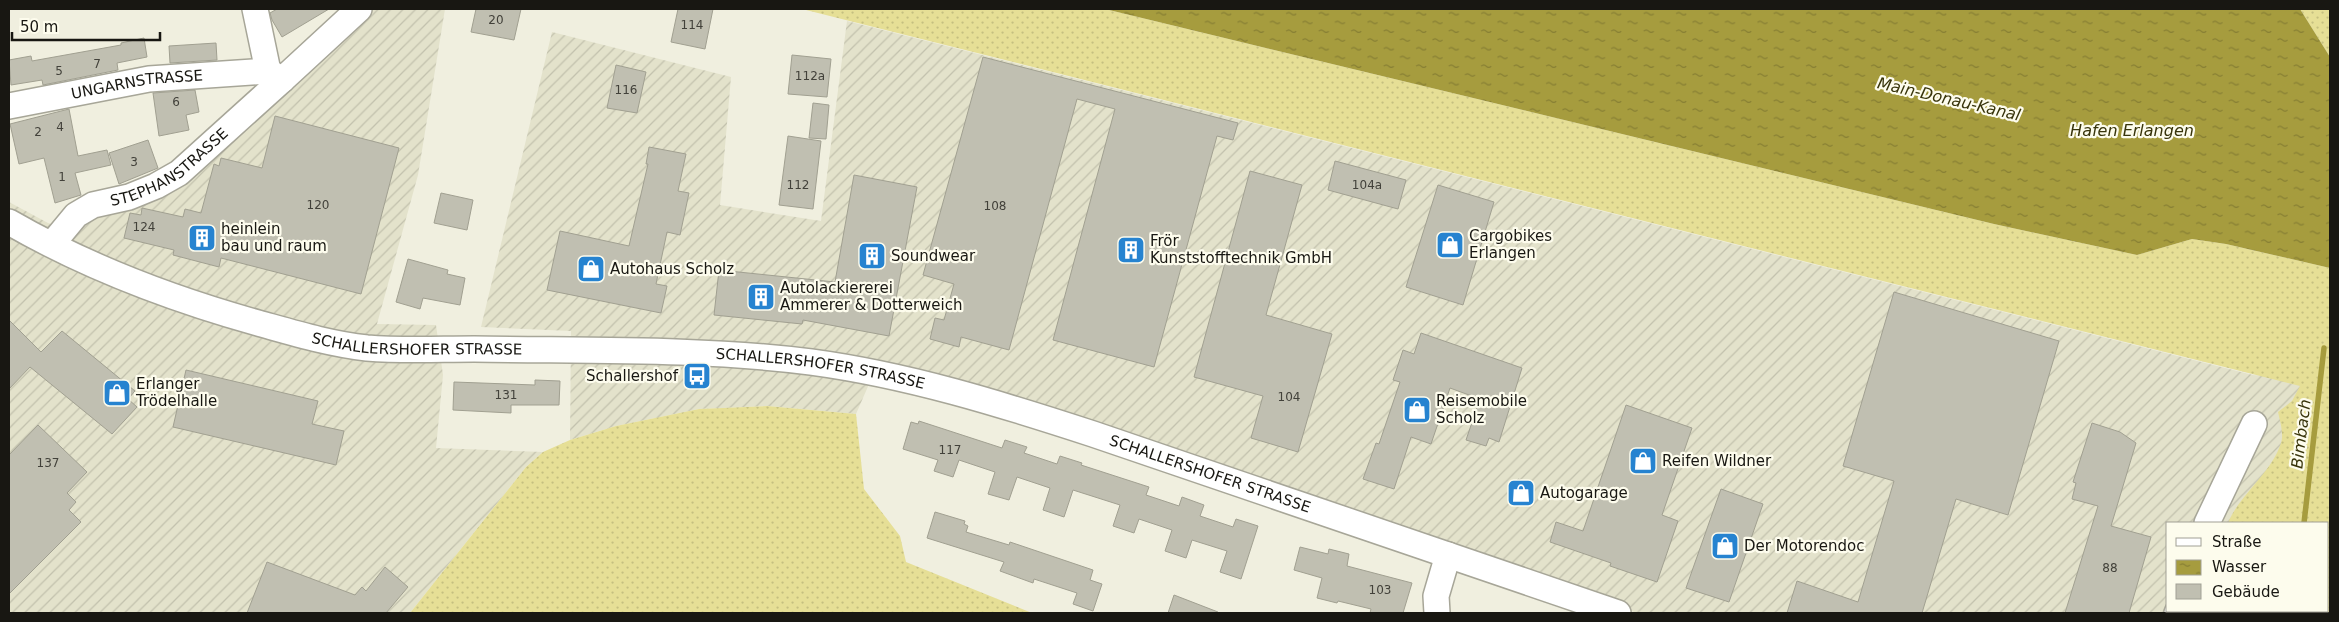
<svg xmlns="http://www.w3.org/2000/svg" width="2339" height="622" font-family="'DejaVu Sans',sans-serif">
  <defs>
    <pattern id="industrial-furrows" width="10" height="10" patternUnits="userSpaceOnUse" patternTransform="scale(1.25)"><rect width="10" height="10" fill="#e3e2cb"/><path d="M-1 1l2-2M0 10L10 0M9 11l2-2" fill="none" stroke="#c2c1ad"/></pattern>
    <pattern id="grass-dots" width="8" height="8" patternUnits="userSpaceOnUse" patternTransform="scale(1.25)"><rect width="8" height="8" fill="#e6df96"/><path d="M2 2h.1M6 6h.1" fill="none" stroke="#c5bf80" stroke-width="1.8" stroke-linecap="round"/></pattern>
    <pattern id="water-ripples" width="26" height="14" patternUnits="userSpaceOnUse" patternTransform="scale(1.25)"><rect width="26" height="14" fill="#a69c3e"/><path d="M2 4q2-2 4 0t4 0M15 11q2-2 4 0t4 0" fill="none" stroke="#867e33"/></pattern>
  </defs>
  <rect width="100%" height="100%" fill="#f0efdf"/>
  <!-- industrial -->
  <path fill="url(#industrial-furrows)" fill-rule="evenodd" d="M373,9H445L418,175L377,324L436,325L443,375L436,448L543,452L526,467L410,613H9V202L48,223L76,231L81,220L130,203L343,38Z
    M847,21L2253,375L2330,381V613H1637L1451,550L876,368L856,414L767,406L699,409L616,426L570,440L571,331L481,327L552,32L731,77L720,205L821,221ZM2168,523H2328V611H2168Z"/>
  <!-- grass -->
  <path fill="url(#grass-dots)" d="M802,9H1105L1994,224L2137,255L2192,239L2226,244L2330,268V613H2198L2199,611H2328V523H2228C2240,494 2271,474 2281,443C2284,434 2280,421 2278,412L2292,401L2300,386Z
    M2300,9H2330V57Z
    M767,406L856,414L864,489L900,536L906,562L1032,613H410L526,467L543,452L570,440L616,426L699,409Z"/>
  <!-- water -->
  <path fill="url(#water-ripples)" d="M1105,9H2300L2330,57V268L2226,244L2192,239L2137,255L1994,224Z"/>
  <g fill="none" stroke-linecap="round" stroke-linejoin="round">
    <!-- stream -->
    <path stroke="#a69c3e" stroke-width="5.5" d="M2304,523L2324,348
      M2292,613L2293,611"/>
  </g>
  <!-- building -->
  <path fill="#c0bfb1" stroke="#a1a091" d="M277,9H329L282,37L272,20L270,13Z
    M476,9H521L514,40L471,32Z
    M678,9H713L705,49L671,42Z
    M144,38L147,57L117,63L118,70L43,85L42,80L11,85L9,60L31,56L32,61L121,45V43Z
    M216,43L217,60L170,63L169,46Z
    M792,55L831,59L827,97L788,94Z
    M983,57L1238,123L1233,140L1217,136L1154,367L1053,340L1115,109L1077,99L1009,350L961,337L959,347L930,339L935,318L944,320L954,284L923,275Z
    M616,65L646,72L637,113L607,108Z
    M195,90L199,112L186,115L189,130L159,136L153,93Z
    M813,103L829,105L826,139L809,138Z
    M69,109L78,156L107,150L111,165L75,173L81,195L55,203L44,158L19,164L10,124Z
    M275,116L399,148L361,294L221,258L219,267L173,255L174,250L124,238L130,213L141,215L142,208L183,217L185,209L201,213L214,164L219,166L221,158L262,168Z
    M788,136L821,141L813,209L779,205Z
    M148,140L158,168L119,184L109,153Z
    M649,147L686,154L678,191L689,193L680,235L667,232L656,284L667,286L661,313L547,290L560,231L629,246L648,164H646Z
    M1335,161L1406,180L1398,209L1328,190Z
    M1250,171L1302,185L1266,315L1332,334L1298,452L1251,438L1263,396L1194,377Z
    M854,175L917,187L889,336L803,320L802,324L714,315L719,270L835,282Z
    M1438,185L1494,202L1463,305L1406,287Z
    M441,193L473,200L467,230L434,223Z
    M408,259L448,270L447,274L465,278L460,305L423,298L420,309L396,302Z
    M1894,292L2059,341L2008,515L1956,499L1922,613H1787L1797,581L1858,602L1894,481L1843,466Z
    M9,320L41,352L62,331L135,391L128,399L137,407L112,434L30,367L9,389Z
    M1421,333L1522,368L1499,442L1489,438L1486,446L1466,440L1480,399L1450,388L1431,444L1411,437L1394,489L1363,479L1376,443L1379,444L1400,382L1393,380L1403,350L1414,354Z
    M186,370L318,401L312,424L344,431L336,465L173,427Z
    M535,380L560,381L559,405H511V413L453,410L454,382L535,385Z
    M1626,405L1692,428L1662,515L1678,521L1657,582L1610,566L1611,563L1550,542L1556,522L1583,531Z
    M919,421L1002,448L1005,440L1027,447L1024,453L1057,464L1060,456L1082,463L1081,465L1149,487L1146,495L1179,506L1182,497L1204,505L1200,516L1233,527L1236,519L1258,526L1241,579L1220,572L1227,551L1192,540L1186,558L1165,551L1172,530L1139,519L1134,533L1113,526L1120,505L1073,490L1064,517L1043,510L1050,488L1017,477L1009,500L988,494L995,472L959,460L953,477L934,471L938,460L903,449L911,422L918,424Z
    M2092,423L2120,432L2136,443L2111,526L2151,537L2129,613H2065L2098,506L2072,499L2076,483L2073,482Z
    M38,425L87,472L67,493L76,502L69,510L81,522L9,594V455Z
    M1518,479L1532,485L1526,505L1511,500Z
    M1721,489L1763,504L1729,602L1686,588Z
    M935,512L965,521L964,524L968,526L966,532L1009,545L1010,542L1093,570L1090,580L1102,584L1093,611L1073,604L1077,593L1034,579L1033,583L1000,571L1004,562L927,538Z
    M1300,547L1328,554L1329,549L1349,554L1347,566L1412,583L1403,613H1370L1371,609L1338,601L1337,603L1317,598L1322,578L1294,570Z
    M267,562L355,595L362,587L366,591L385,567L408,587L386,613H247Z
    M1174,595L1218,612V613H1168Z"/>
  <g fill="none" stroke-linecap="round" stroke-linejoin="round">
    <defs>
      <g id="minor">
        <path d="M255,9L268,71"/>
        <path id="s1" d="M9,106L149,79L268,71L282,80L359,9"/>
        <path id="s2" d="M9,222C87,267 172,299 258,323C294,333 330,344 367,348C403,351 439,349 474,349C585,351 700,348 811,362C908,375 1001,404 1093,434L1618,613"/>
        <path id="s3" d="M52,244L76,215L93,205L129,197L156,186L179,173L282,80"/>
        <path d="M2207,523L2254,424"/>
        <path d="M1437,613L1436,596L1448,555"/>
        <path d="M2177,613L2178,611"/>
      </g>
    </defs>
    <!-- minor casing -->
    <use href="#minor" stroke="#a7a698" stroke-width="28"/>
    <!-- minor -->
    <use href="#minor" stroke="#fff" stroke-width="25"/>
  </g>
  <!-- icons -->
  <defs>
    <symbol id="building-square" viewBox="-11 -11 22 22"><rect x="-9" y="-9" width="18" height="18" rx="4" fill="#2683d0" stroke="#fdfced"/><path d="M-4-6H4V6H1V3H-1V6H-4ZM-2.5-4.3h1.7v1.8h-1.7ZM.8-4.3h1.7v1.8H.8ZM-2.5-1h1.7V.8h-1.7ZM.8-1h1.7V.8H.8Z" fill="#fff"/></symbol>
    <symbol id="shop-square" viewBox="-11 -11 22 22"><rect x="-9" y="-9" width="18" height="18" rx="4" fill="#2683d0" stroke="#fdfced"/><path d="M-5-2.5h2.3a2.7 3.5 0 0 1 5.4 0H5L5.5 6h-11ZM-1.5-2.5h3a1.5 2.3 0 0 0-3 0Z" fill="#fff"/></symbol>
    <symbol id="bus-square" viewBox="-11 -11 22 22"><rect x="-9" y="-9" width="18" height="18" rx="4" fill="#2683d0" stroke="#fdfced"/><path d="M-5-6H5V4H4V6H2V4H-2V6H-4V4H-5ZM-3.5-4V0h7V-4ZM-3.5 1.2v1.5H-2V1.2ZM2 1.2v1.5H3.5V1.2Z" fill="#fff"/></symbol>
  </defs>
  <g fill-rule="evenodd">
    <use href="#building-square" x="186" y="222" width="32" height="32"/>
    <use href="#shop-square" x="1434" y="229" width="32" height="32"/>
    <use href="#building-square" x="1115" y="234" width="32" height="32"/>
    <use href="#building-square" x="856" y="240" width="32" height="32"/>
    <use href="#shop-square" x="575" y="253" width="32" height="32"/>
    <use href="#building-square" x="745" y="281" width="32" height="32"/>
    <use href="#bus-square" x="681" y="360" width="32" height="32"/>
    <use href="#shop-square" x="101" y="377" width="32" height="32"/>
    <use href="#shop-square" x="1401" y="394" width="32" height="32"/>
    <use href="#shop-square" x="1627" y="445" width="32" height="32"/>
    <use href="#shop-square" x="1505" y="477" width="32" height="32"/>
    <use href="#shop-square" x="1709" y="530" width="32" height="32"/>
  </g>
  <g text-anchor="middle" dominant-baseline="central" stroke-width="4.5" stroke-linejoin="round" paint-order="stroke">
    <!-- number labels -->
    <g font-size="12" fill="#42413a">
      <text x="496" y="20">20</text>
      <text x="692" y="25">114</text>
      <text x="97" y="64">7</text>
      <text x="59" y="71">5</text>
      <text x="810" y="76">112a</text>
      <text x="626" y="90">116</text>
      <text x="176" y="102">6</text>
      <text x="60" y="127">4</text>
      <text x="38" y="132">2</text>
      <text x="134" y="162">3</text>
      <text x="62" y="177">1</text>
      <text x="798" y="185">112</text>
      <text x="1367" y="185">104a</text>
      <text x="318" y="205">120</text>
      <text x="995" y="206">108</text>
      <text x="144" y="227">124</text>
      <text x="506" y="395">131</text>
      <text x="1289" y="397">104</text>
      <text x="950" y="450">117</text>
      <text x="48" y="463">137</text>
      <text x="2110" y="568">88</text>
      <text x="1380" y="590">103</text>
    </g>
    <!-- street labels -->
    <g font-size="15" fill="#181712" stroke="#fdfced">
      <text stroke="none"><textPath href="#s1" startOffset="130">UNGARNSTRASSE</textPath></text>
      <text stroke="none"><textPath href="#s3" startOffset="144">STEPHANSTRASSE</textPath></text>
      <text stroke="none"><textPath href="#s2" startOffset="431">SCHALLERSHOFER STRASSE</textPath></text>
      <text stroke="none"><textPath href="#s2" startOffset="836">SCHALLERSHOFER STRASSE</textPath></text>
      <text stroke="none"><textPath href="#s2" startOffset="1241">SCHALLERSHOFER STRASSE</textPath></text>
    </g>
    <!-- poi labels -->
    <g font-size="15" fill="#181712" stroke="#fdfced" text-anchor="start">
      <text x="221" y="229">heinlein<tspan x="221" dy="17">bau und raum</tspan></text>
      <text x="1469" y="236">Cargobikes<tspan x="1469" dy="17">Erlangen</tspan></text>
      <text x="1150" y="241">Frör<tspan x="1150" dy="17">Kunststofftechnik GmbH</tspan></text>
      <text x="891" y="256">Soundwear</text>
      <text x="610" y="269">Autohaus Scholz</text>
      <text x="780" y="288">Autolackiererei<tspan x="780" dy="17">Ammerer &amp; Dotterweich</tspan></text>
      <text x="678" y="376" text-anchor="end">Schallershof</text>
      <text x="136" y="384">Erlanger<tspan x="136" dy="17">Trödelhalle</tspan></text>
      <text x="1436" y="401">Reisemobile<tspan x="1436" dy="17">Scholz</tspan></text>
      <text x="1662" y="461">Reifen Wildner</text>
      <text x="1540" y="493">Autogarage</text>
      <text x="1744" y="546">Der Motorendoc</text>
    </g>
    <!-- water labels -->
    <g font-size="16" font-style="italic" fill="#38340b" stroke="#fdfced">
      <text transform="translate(1949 99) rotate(13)">Main-Donau-Kanal</text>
      <text x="2132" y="130">Hafen Erlangen</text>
      <text transform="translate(2301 434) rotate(-83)">Bimbach</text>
    </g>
  </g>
  <!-- border -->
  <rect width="2339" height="622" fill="none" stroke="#181712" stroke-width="20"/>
  <!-- legend -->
  <rect x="2166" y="522" width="162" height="90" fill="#fdfced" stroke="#a1a095"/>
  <rect x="2176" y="538" width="25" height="8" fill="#ffffff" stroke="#a1a095"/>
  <text x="2212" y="547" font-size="15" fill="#181712">Straße</text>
  <rect x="2176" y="560" width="25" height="15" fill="url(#water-ripples)" stroke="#a1a095"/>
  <text x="2212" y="572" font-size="15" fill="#181712">Wasser</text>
  <rect x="2176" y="584" width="25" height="15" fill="#c0bfb1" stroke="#a1a095"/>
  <text x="2212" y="597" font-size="15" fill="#181712">Gebäude</text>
  <!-- scale -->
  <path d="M12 32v8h148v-8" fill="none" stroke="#181712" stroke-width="2.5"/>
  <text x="20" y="32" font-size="15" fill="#181712" stroke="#fdfced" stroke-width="4" paint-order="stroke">50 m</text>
</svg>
